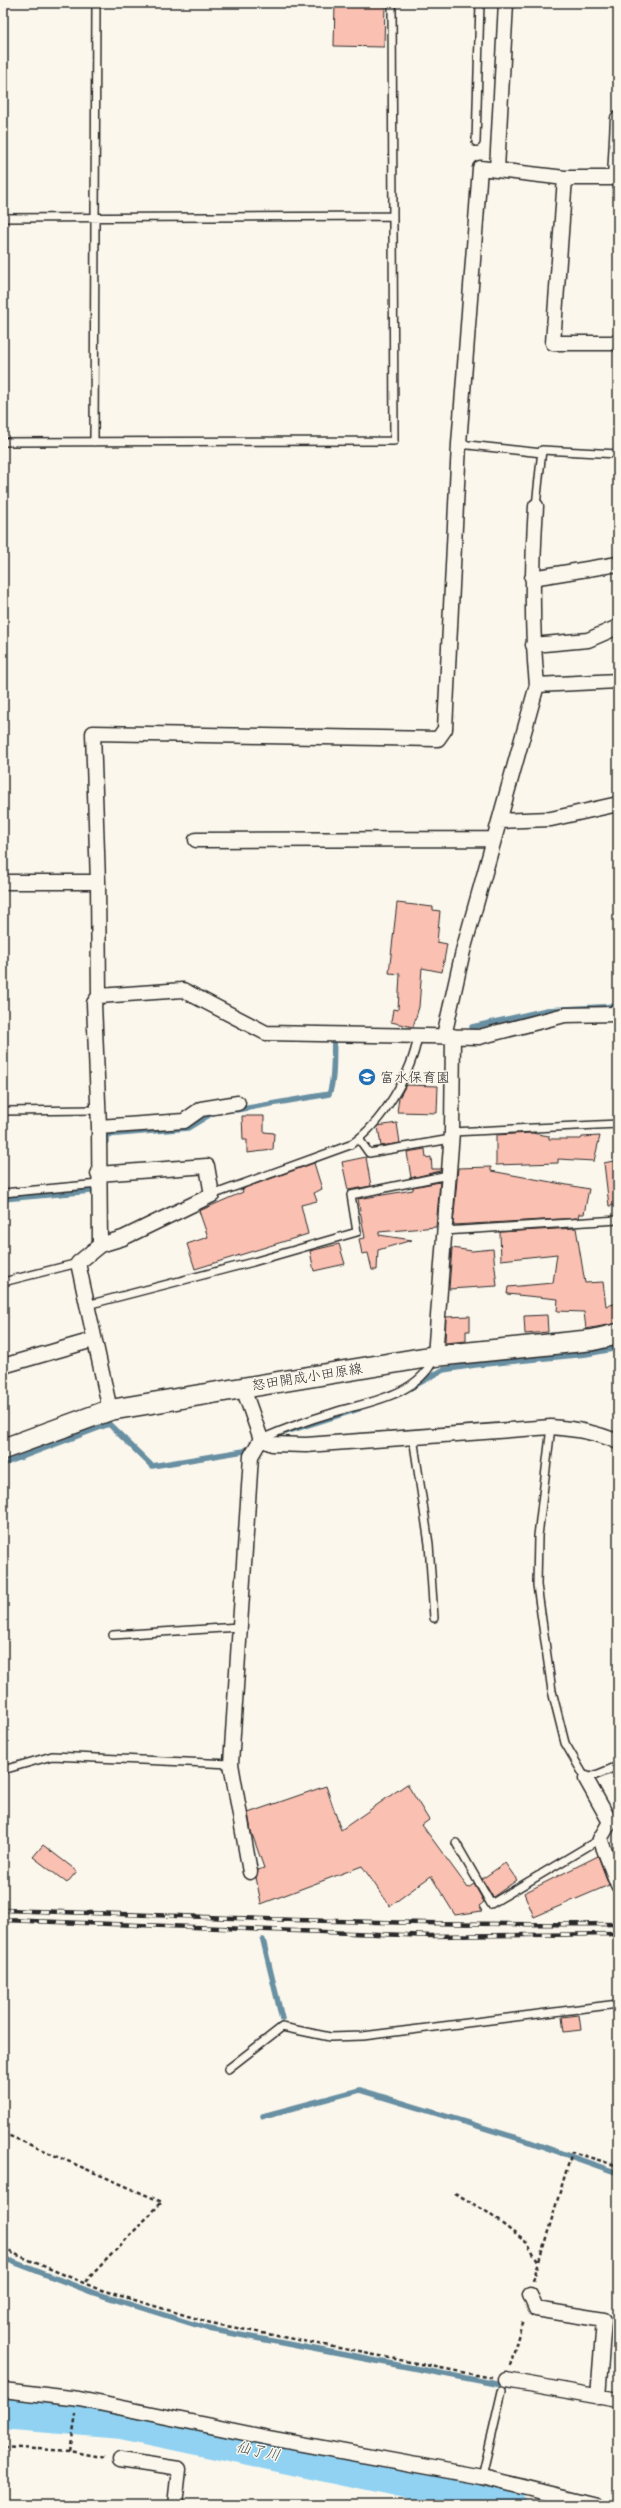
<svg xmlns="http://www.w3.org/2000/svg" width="621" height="2508" font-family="Sriracha,'Klee One',sans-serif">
  <rect width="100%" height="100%" fill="#fbf7ec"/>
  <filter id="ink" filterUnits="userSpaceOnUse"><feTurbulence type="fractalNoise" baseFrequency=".025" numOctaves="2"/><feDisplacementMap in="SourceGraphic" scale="8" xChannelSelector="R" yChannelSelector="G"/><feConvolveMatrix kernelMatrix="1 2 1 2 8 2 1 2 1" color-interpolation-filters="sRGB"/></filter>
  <g filter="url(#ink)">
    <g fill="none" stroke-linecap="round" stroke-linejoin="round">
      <!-- stream -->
      <path stroke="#688fa2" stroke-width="5.5" d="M472,1027L547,1010L618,1006
        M236,1110L329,1094C335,1080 333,1055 334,1038
        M106,1142V1135L188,1128L211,1114
        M3,1199L91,1191
        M401,1393L443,1370L475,1365L586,1354L618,1348
        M286,1432L359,1409
        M3,1464L109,1424L152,1466L244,1451L252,1446
        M263,1940L282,2019
        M263,2116L360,2090L530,2142L618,2173
        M3,2258L94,2293L209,2329L507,2386"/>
      <!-- river -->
      <path stroke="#91d2f2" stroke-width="32" d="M3,2413L122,2423L511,2505"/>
    </g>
    <!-- building -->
    <path fill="#fac0b1" stroke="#2b2b2b" d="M335,3H385L384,47L334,46Z
      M397,903L433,907V910L440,911L437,942L447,944L442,972L422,968L419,1007L413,1027L391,1022L393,1009L398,1010L400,974L389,973Z
      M406,1085L438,1086L437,1113L397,1112L399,1098Z
      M242,1116H264V1132L274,1133L273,1150L247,1153V1140H243Z
      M397,1123L400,1143L381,1146L378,1126Z
      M532,1133L549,1136V1139H581L582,1137L600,1136L594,1161L558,1159V1163L496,1165V1135Z
      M425,1149L426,1158L431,1157L432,1169H441L440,1171L411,1178L407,1152Z
      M366,1157L371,1186L348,1190L342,1162Z
      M618,1160V1205L609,1206L604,1163Z
      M314,1163L322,1189L314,1193L317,1201L301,1205L308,1234L195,1269L187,1244L208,1237L199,1211L243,1192L242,1190L247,1187Z
      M491,1167V1171L589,1189L584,1214H579L578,1218L453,1225L458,1168Z
      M440,1182L436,1227L379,1232V1235L412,1240L378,1250L377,1270H372L368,1253L362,1254L359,1239L365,1238L358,1199L413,1190V1187Z
      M576,1228L585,1283L603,1282L606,1306L618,1303V1323L586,1329L584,1312L557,1311L558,1299L507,1294L508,1287L553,1283L557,1254L501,1260L500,1232Z
      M339,1244L345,1264L314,1271L310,1251Z
      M452,1248L472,1251L493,1249L497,1286L449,1289Z
      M547,1315L548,1332L525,1334L524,1316Z
      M470,1316V1331H466V1341L445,1343L446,1317Z
      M407,1784L429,1820L422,1825L468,1888L474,1884L484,1902L479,1906L482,1911L455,1915L431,1876L390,1906L362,1866L261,1904L256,1877L258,1870L264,1868L251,1831L248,1813L326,1786L341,1830Z
      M43,1845L77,1871L67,1883L33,1857Z
      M598,1856L609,1885L534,1917L524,1893Z
      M505,1863L517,1880L493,1897L482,1879Z
      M579,2015L581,2030L564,2032L562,2017Z"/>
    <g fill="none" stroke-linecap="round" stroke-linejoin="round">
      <defs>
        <path id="lane" d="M476,142L480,3
          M3,218L393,216
          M3,442L394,441L392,3
          M94,442L96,3
          M459,444L542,453
          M536,506L542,450L618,454
          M3,1111L99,1110
          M452,1132L618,1124
          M359,1139L369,1153L451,1139
          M3,1193L99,1184
          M212,1195L350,1145C382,1124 412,1073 418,1036
          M444,1231L618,1220
          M3,1282L78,1263
          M87,1305L253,1262L357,1232L351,1195L448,1175
          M551,1427L538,1536L537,1585L552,1691L565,1743L586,1779L618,1766
          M413,1437L429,1544L434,1618
          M261,1439C284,1429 308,1420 332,1413C367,1402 417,1396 434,1359
          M113,1635L239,1627
          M3,1770L52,1756L231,1764
          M456,1843L491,1904L600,1839
          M228,2069L282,2027L330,2037L363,2036L618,2004
          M482,2477L502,2391"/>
        <path id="street" d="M497,169L506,3
          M565,178L553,343H618
          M615,178L618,118
          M536,506C532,566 531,625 537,685
          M532,578L618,564
          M533,645L588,640L618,627
          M499,821L551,819L618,804
          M196,840L493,839
          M3,882H98L99,996L94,1003L99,1127L100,1245L78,1263L110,1410
          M98,882L93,733L438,739L445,729L459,444L480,168L565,178H618
          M99,996L183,990L266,1033L479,1037L565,1015L618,1014
          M444,1036L463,951L537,685L618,681
          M99,1127L184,1121L201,1109L238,1103
          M98,1174L207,1166L212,1195L123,1238L100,1245
          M435,1356L452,1132L453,1036
          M3,1366L93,1340
          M243,1388L261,1439L251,1456L231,1764L250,1872
          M261,1439L272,1444L306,1445L551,1427C575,1429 596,1432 618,1442
          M586,1779L610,1822L600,1839L618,1885
          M530,2295L536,2309L604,2320L598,2397
          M506,2380L618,2400
          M3,2390L79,2399L269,2438L482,2477L597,2505
          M120,2460L179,2469L175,2505"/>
        <path id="secondary" d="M3,1449L110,1410L435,1356L593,1340L618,1334"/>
      </defs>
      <!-- lane casing -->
      <use href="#lane" stroke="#2b2b2b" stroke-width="10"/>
      <!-- street casing -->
      <use href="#street" stroke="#2b2b2b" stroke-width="17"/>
      <!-- secondary casing -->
      <use href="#secondary" stroke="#2b2b2b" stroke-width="23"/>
      <!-- path -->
      <path stroke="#2b2b2b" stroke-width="2.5" stroke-dasharray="4 3" stroke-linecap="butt" d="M3,2133L162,2202L85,2282
        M455,2193L487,2212L527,2243L538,2262
        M3,2249L98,2289L211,2323L492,2378
        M533,2281L572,2152L618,2166
        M510,2366L523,2319
        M3,2447L70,2451L106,2458
        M70,2451L76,2414"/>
      <!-- lane -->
      <use href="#lane" stroke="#fbf7ec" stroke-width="7"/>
      <!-- street -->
      <use href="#street" stroke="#fbf7ec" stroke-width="14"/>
      <!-- secondary -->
      <use href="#secondary" stroke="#fbf7ec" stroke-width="20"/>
      <defs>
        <path id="rail" d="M3,1910C208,1917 413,1926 618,1924
          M3,1920L432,1936L618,1934"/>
      </defs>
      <!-- rail casing -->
      <use href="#rail" stroke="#2b2b2b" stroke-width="4.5"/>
      <!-- rail -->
      <use href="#rail" stroke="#fbf7ec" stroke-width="3" stroke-dasharray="9" stroke-linecap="butt"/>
    </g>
  </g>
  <!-- icons -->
  <defs>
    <symbol id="school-disc" viewBox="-11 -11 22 22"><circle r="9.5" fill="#1f6fb2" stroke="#fbf7ec"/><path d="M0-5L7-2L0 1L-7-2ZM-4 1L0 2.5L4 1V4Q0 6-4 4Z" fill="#fff"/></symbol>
  </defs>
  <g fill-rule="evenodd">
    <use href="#school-disc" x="357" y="1067" width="20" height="20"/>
  </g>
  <g text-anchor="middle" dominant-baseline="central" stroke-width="3" stroke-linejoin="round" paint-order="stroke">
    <!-- poi labels -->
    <g font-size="14" fill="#2b2b2b" stroke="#fbf7ec" text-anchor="start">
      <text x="380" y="1077">富水保育園</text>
    </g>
    <!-- street labels -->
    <g font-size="14" fill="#2b2b2b" stroke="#fbf7ec">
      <text transform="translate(307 1377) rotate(-9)">怒田開成小田原線</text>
    </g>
    <!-- water labels -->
    <g font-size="15" font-style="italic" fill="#44555d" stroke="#fbf7ec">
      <text transform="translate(258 2451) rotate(12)">仙了川</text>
    </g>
  </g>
  <!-- margin -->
  <rect width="621" height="2508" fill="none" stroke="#fbf7ec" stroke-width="16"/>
  <rect x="8" y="8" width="605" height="2492" fill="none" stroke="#2b2b2b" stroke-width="1.5" filter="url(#ink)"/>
</svg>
